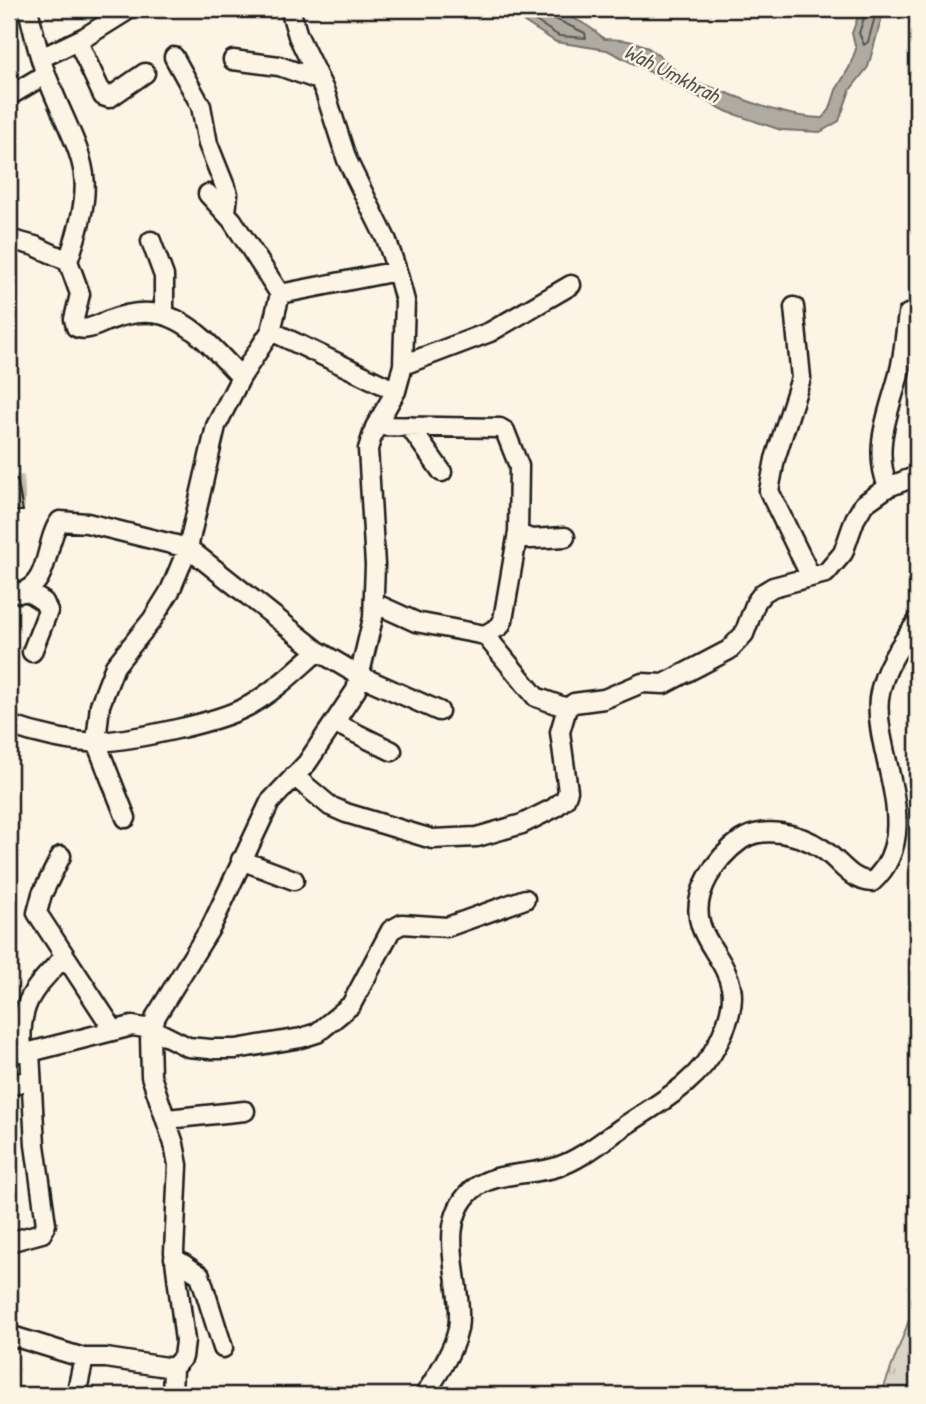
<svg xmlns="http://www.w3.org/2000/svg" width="926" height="1404" font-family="'Patrick Hand',sans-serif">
  <defs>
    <pattern id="grass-tufts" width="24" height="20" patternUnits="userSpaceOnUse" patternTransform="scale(1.75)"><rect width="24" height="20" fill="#dbd5c8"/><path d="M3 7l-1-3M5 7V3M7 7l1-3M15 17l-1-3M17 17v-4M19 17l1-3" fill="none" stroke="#bbb6ab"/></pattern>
    <pattern id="building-cross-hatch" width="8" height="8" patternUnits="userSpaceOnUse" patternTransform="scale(1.75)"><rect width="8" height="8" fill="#c4c0b3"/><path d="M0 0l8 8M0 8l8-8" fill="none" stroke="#a8a499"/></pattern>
    <filter id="shadow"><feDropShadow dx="5" dy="-5" stdDeviation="2" flood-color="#0004"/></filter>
  </defs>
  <rect width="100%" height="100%" fill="#fcf5e5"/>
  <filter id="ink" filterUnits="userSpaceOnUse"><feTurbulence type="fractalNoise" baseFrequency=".0143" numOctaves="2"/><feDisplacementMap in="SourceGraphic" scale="14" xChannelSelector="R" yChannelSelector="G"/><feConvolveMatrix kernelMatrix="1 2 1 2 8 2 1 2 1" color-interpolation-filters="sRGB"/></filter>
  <g filter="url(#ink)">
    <!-- grass -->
    <path fill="url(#grass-tufts)" stroke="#7c7872" stroke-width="2" d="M917,1299V1395H881Z"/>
    <!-- water -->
    <path fill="#b0aba1" stroke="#75726c" stroke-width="2" d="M504,9C543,9 574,10 604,39C654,39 653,55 688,80C694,84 702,84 708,86C745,99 783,118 823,118L830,109L836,90L849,68L856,49L852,33L861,9H884L868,67L850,90L839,121L820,132L781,130L728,112L607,50L556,42Z"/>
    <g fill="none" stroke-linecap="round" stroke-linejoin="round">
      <!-- shore -->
      <path stroke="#575551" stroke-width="2" d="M517,9L559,36L586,38L585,33L551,17L548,9
        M867,9L859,33L864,45L868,42L877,9"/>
    </g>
    <!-- building -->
    <path fill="url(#building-cross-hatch)" stroke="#1c1c1c" stroke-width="2" filter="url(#shadow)" d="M17,479L23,511H9V483Z"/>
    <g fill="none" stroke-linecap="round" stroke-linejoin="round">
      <defs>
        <path id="minor" d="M28,9C34,33 39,59 49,82C82,164 100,170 68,261
          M78,42L103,96L109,98L145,73
          M174,57L201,106L208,144L228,194L226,213
          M41,58L85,37L125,12
          M233,60L279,66L319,80
          M9,96L46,74
          M9,239L35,246L68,261L80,294L74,319L76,327C85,332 97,325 107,321C172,295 199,334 241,377
          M151,241L164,276V315
          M280,294L397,271
          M794,307L801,378L775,459L769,491L811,577
          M271,331L396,391
          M403,365L490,332L571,285
          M376,426L500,428L505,431L519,466L518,534L531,539L565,537
          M409,426L442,472
          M888,487C872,447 889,413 899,374C904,355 905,334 908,314
          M9,588L19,593C51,585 44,542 60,521L87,523L188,548L318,651L360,676L439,711
          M27,591L44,602L48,611L32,652
          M374,603L416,622L485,635L536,697L567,708
          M485,635L500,626L503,620L518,532
          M335,723L392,751
          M9,725C32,733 74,744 99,742C137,739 218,723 250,705C275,691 296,670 318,651
          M294,776L330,806L346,813L432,839L477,837L522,824L554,808L565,799L568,791L560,732L567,708L574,703L604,699L642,683L664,684L729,650L744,634L756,602L763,593L773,587L826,573L843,553L855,519L864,504L888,487L917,476
          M126,818L96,742L100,705L115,666L152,620L170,591L188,548L216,426L241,377L271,331L280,294L232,220L208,194
          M61,856L42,894L37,913L113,1029
          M241,860L294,880
          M9,1052H30L132,1026L152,1029L188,1047L210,1049H236L301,1038L317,1033L351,1005L391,930L402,924L447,927L525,899
          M22,1052C18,1003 32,991 64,957
          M9,1086L31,1079
          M167,1119L245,1111
          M9,1242L42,1233L46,1224L35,1145L30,1052
          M174,1258L200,1275L223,1348
          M9,1335L84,1358H106L173,1368L183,1357L185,1341L174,1252L178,1165L174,1144L151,1076L150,1036L156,1016L211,927L270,802L307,763L356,690L373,618L375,565L368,449L375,427L396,391L403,365L405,301L397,271L387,241L347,160L325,92L298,36L290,9
          M76,1395L84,1358
          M172,1395L173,1368
          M425,1395C437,1374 453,1353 458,1329C465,1285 433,1227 471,1191C493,1171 529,1176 557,1167C579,1160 600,1143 620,1129C656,1104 698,1084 718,1043C726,1027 735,1006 731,987C726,963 708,947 701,926C690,894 717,857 741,840C763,825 800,834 821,848C840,860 848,880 872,882C926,833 873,754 879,698C883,669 901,644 917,622"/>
      </defs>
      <!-- minor casing -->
      <use href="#minor" stroke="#1c1c1c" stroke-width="23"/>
      <!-- minor -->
      <use href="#minor" stroke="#fcf5e5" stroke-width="18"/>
    </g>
  </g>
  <g text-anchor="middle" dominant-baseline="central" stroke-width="5" stroke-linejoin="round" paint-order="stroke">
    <!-- water labels -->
    <g font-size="21" font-style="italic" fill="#575551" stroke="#fcf5e5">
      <text transform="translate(672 73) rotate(27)">Wah Umkhrah</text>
    </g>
  </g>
  <!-- margin -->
  <rect width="926" height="1404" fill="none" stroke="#fcf5e5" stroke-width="35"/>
  <rect x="18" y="18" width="891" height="1369" fill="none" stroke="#1c1c1c" stroke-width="2.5" filter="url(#ink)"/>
</svg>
